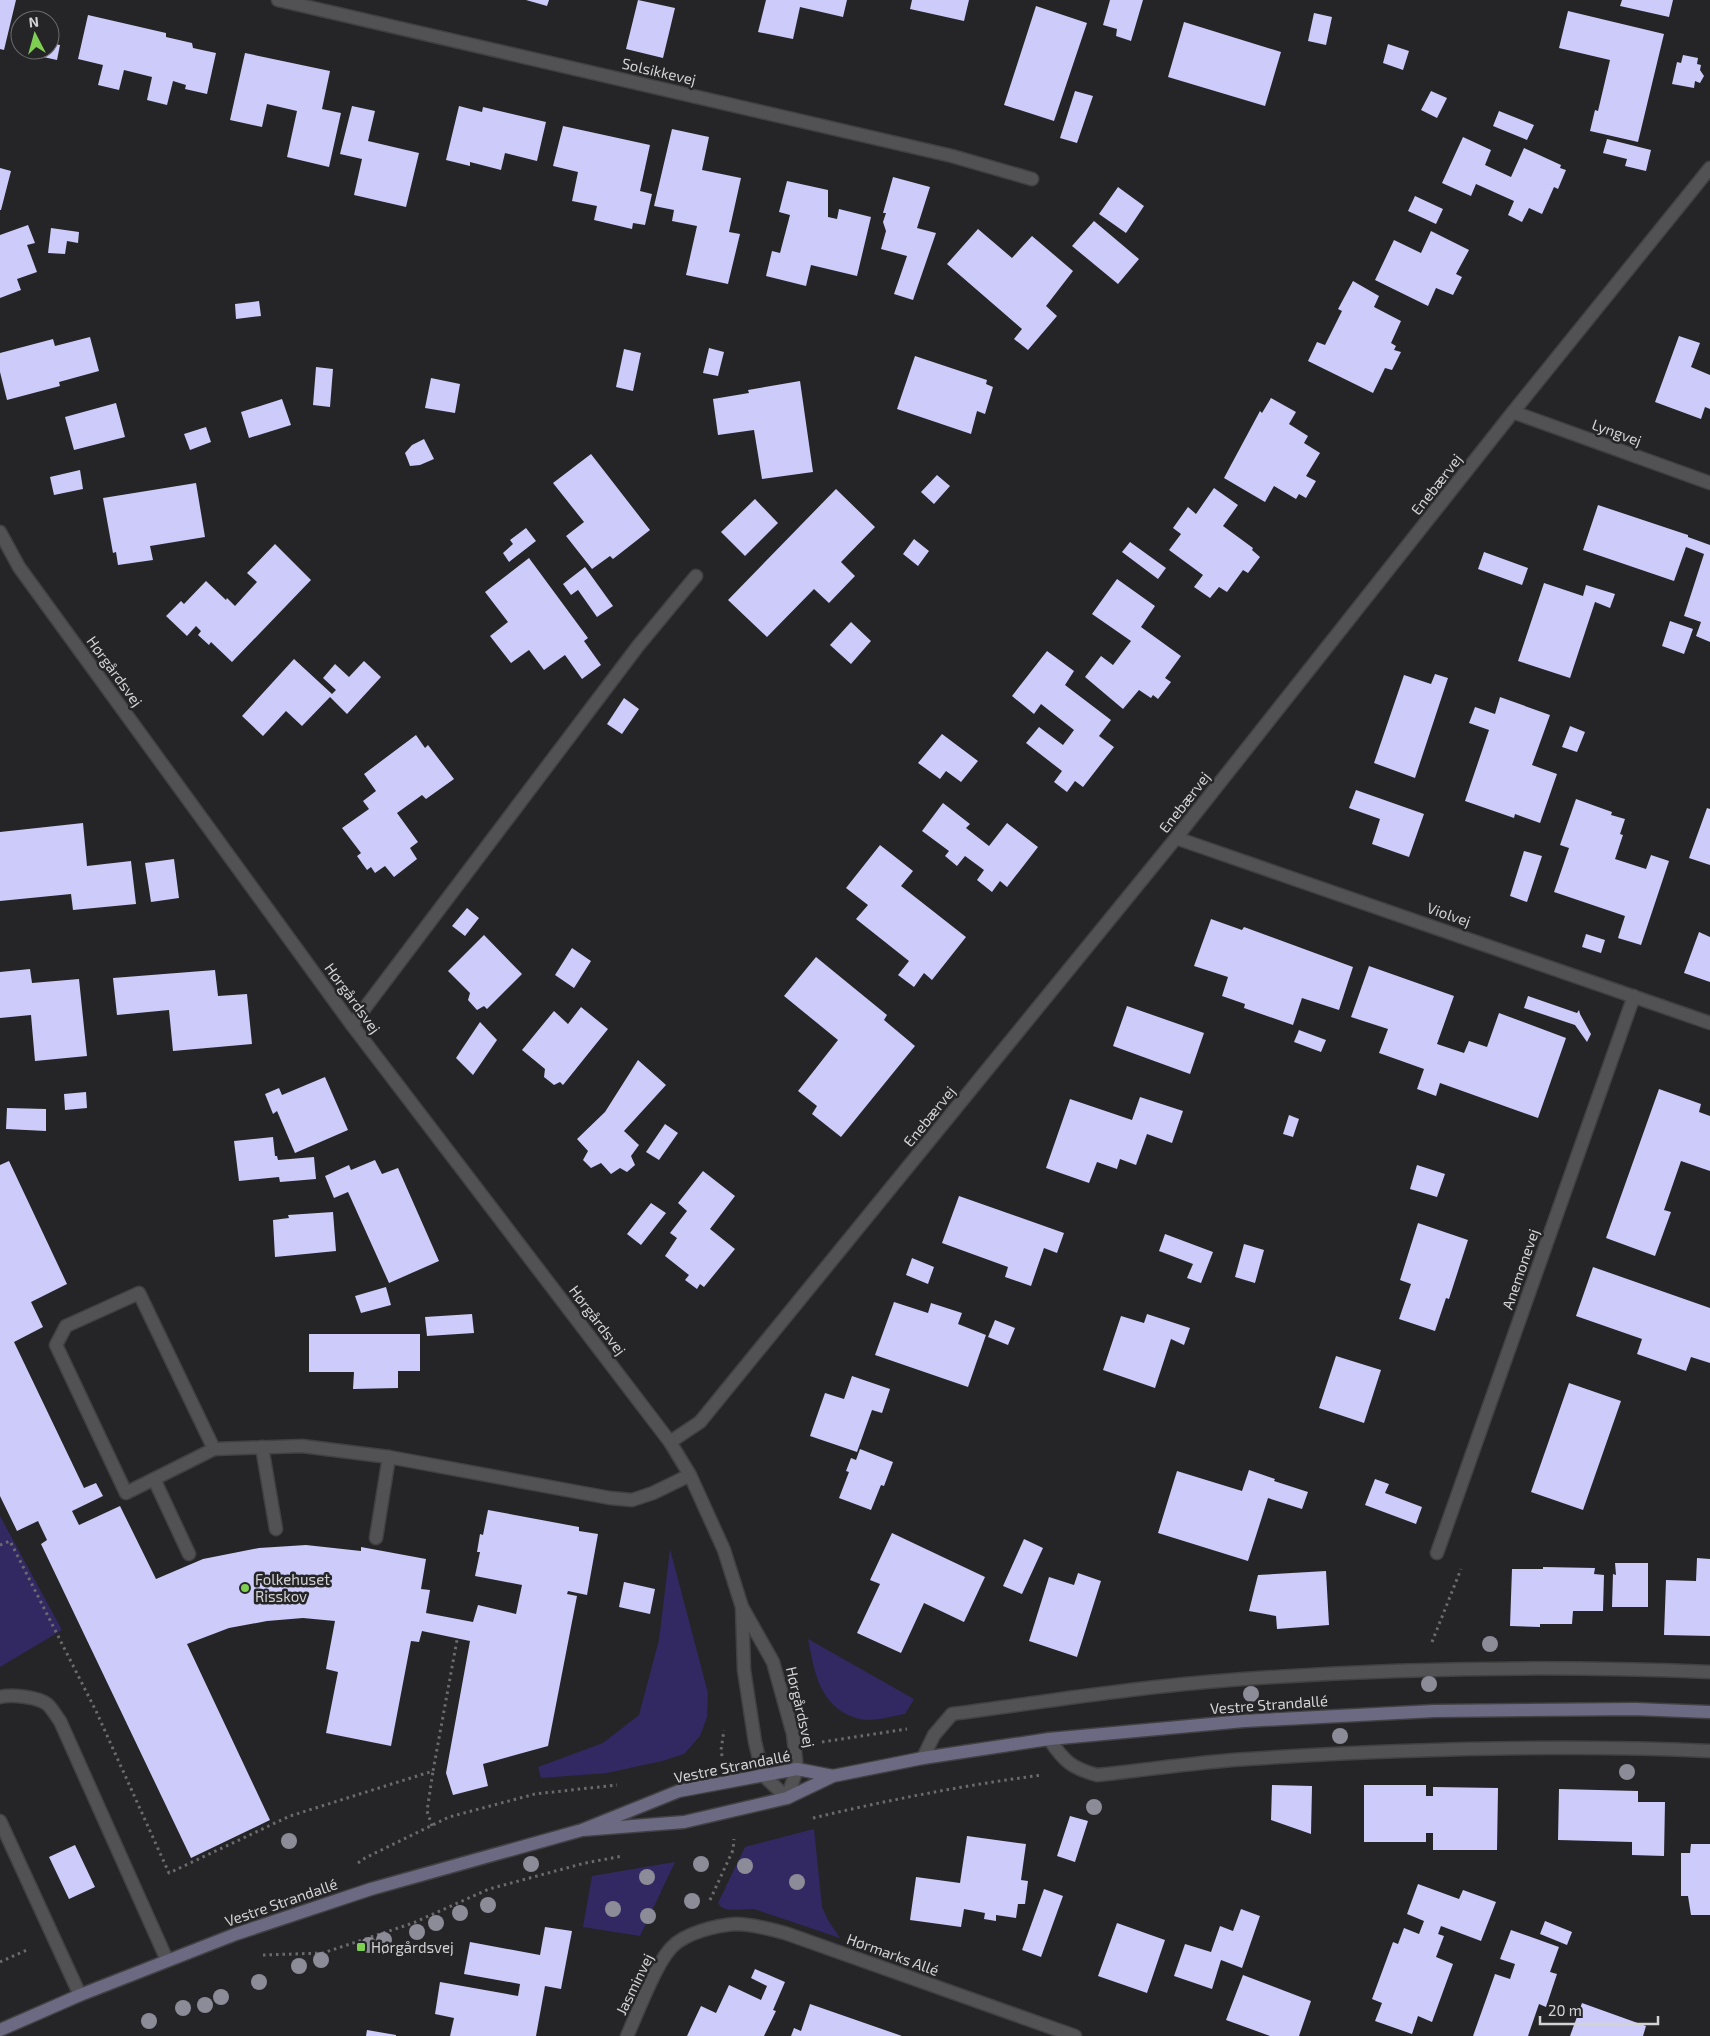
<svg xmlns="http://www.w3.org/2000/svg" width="1710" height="2036" font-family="'Exo 2',sans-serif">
  <rect width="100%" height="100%" fill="#252527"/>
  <!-- green -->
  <path fill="#322963" d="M0,1516L62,1630L0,1667Z
    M670,1549L708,1693L707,1717L700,1736L684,1754L662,1761L607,1773L541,1778L538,1767L603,1743L639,1715L659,1640Z
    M808,1639L914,1699L905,1714C893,1716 879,1720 867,1720C861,1720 853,1717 848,1715C818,1700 814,1669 808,1639Z
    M814,1829L822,1907L828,1920L840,1938L754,1909C742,1908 724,1914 718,1903L745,1847Z
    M675,1862L640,1936L583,1927L592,1876Z"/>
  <!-- building -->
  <path fill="#cccbfa" d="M0,0H16L4,50L0,49Z
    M526,0H549L547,6Z
    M638,0L675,8L663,58L626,49Z
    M766,0H847L843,17L800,7L793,39L758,32Z
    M912,0H969L964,21L910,9Z
    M1110,0H1143L1131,41L1116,36L1117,29L1103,25Z
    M1622,0H1673L1669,17L1620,6Z
    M1036,6L1087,23L1054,121L1004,105Z
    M1568,11L1664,34L1638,142L1590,131L1595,110L1598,111L1610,60L1559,48Z
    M1314,13L1332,17L1326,45L1308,41Z
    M88,15L166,33V37L192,43L193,48L216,53L207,94L185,89L186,85L173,81L167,105L147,100L152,77L124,70L119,90L98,85L103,65L78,59Z
    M1184,22L1281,52L1265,106L1168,77Z
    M50,43L60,45L57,60L34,55L35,50H50Z
    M1388,44L1409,51L1403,70L1383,63Z
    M245,53L330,71L322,109L341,113L329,167L287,157L297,111L267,104L262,127L230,120Z
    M1683,55L1698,58L1697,64L1701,65L1700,70L1704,76L1700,83L1695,81L1694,88L1672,84L1677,62L1681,63Z
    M1075,91L1093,96L1077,143L1060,138Z
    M1431,91L1447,98L1437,118L1421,110Z
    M352,106L375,111L368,141L419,153L406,207L354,195L362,159L340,154Z
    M459,106L482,112L483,107L546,122L537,161L505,153L501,170L470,162V166L446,160Z
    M1499,111L1534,125L1527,140L1493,126Z
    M563,126L650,145L640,191L652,194L645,225L633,223L632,229L594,220L597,206L572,201L578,172L553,166Z
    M672,129L709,137L702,170L741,178L729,232L740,234L728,284L686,275L697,226L672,221L674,210L654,206Z
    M1463,137L1491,150L1485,165L1511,177L1524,148L1561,165L1560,168L1566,170L1558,189L1554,187L1542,214L1529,208L1522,222L1508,215L1514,201L1476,184L1471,196L1442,183Z
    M1607,139L1651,150L1646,171L1625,166L1627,159L1603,153Z
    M0,168L11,171L1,210H0Z
    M893,177L930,187L917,228L936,233L913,300L894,294L907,256L881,249L886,231L883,222L886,213H883Z
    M787,181L828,190V217L837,219L839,209L871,217L857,276L811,265L806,286L766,276L772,251L780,253L790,215L779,212Z
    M1118,187L1144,206L1126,233L1099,214Z
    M1415,196L1443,209L1436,224L1408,211Z
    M1094,221L1139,259L1118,284L1072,246Z
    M28,225L35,243L27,245L37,272L17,279L21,290L0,298V235Z
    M51,228L79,232L78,243L67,241L65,254L48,253Z
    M978,229L1012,258L1032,236L1073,271L1046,306L1057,316L1028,350L1014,339L1022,329L947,264Z
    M1431,231L1469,250L1456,274L1462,277L1453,295L1436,288L1428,306L1375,280L1394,240L1421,253Z
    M1353,281L1379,296L1374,307L1401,321L1391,343L1396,346L1394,350L1401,352L1392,370L1385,368L1373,393L1308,361L1317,342L1325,345L1342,311L1338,309Z
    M259,301L261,316L236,319L235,304Z
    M1679,336L1700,343L1691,367L1710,375V409L1705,407L1701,419L1655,402Z
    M90,337L99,371L59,382L60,386L7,400L0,372V353L53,339L55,346Z
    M709,348L724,352L718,376L703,373Z
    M624,349L641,353L633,391L616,387Z
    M915,356L987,380L986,384L993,387L985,414L977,411L971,434L897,409Z
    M316,367L333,369L330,407L313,405Z
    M431,378L460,384L455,413L425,408Z
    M800,381L813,472L762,479L754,430L718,435L713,399L749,393L748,390Z
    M1271,398L1296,412L1289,424L1308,436L1304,443L1320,453L1306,476L1316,481L1306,498L1299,494L1296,499L1274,486L1265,502L1224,478L1260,411L1262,413Z
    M282,399L291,425L249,438L241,412Z
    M116,403L125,437L74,450L65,417Z
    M206,427L211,442L190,450L184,434Z
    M424,439L434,459L420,465L410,466L405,453L412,445Z
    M591,454L650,530L613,559L610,556L592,569L566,536L584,522L553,483Z
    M80,470L83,489L54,495L50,477Z
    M937,475L950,486L934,504L921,492Z
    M196,483L205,537L150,546L153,560L118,565L116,552L113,553L103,498Z
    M1214,488L1238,505L1223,526L1253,548L1252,550L1260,557L1248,573L1243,570L1227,592L1219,587L1210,598L1194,587L1203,575L1169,550L1181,534L1173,528L1188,507L1196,514Z
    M836,489L875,527L841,562L855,576L829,603L814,589L767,637L728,600Z
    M755,499L778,523L745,556L721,532Z
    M1598,505L1688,535V537L1710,545V642L1696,636L1701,622L1684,616L1704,554L1686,547L1674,581L1583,550Z
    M526,528L536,541L509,562L503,553L513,544L510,540Z
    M914,539L929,551L918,566L903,554Z
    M1130,542L1166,568L1158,579L1122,552Z
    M275,544L311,580L232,662L211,642L209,645L198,635L201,631L196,626L187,636L166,616L181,601L184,604L206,581L226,600L227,598L235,606L257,582L247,573Z
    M1484,552L1528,568L1522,585L1478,569Z
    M529,558L588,638L584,641L601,665L582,679L565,655L544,670L529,650L511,663L490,636L508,622L485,592Z
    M585,567L613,606L597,617L578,590L571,595L563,584Z
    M1117,579L1155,606L1141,627L1181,656L1165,678L1171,682L1158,699L1153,695L1151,698L1139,690L1123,709L1085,677L1101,656L1113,665L1131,641L1092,614Z
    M1544,583L1583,596L1586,585L1615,594L1610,608L1595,602L1570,678L1518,661Z
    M1670,621L1693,629L1684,654L1662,646Z
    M851,622L871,641L851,664L830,645Z
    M1047,651L1074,671L1065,685L1111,720L1099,736L1114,747L1083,787L1075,781L1067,792L1054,782L1062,771L1026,743L1039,727L1063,745L1074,730L1041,704L1034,714L1012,696Z
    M294,659L332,694L336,690L323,678L335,664L349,677L364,661L381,677L347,714L330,697L302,726L286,711L263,736L242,716Z
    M1435,674L1448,678L1415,778L1374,763L1404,675L1431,684Z
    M1500,697L1550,715L1532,765L1557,774L1540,823L1515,814L1514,818L1465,801L1489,730L1469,723L1475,707L1495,714Z
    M624,698L639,709L622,734L607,724Z
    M1570,726L1585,732L1577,752L1562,747Z
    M942,734L978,761L961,782L946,771L940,779L918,763Z
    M416,735L425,748L428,745L454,779L426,799L422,795L397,813L418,842L410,848L417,859L394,877L385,866L375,873L371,867L367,870L357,856L361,853L342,828L369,809L363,801L376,791L364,774Z
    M1356,790L1424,814L1409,857L1372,844L1380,819L1349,808Z
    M1576,799L1612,812L1611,815L1625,819L1620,834L1623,835L1615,859L1646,869L1651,855L1669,861L1641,945L1618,938L1625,916L1554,892L1569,848L1560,845Z
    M943,803L970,824L966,828L989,846L1007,823L1038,847L1007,887L1000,881L992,892L977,880L984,870L965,856L957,866L945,856L949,851L922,831Z
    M1707,808L1710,809V865L1689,858Z
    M83,823L87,866L131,861L136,904L73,910L71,894L0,901V832Z
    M880,845L913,871L901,886L966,937L932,980L924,973L914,987L898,975L909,961L856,919L868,905L846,888Z
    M1524,851L1542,856L1527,902L1510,896Z
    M174,859L179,898L151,902L145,863Z
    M467,908L479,918L465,936L452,926Z
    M1211,919L1242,930L1244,927L1353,967L1339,1010L1302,998L1293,1025L1244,1008L1245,1004L1222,996L1228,977L1194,966Z
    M1699,932L1710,937V982L1684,973Z
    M1586,934L1605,940L1601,953L1582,947Z
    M484,935L522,974L487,1009L484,1006L477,1010L468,1000L470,993L448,971Z
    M572,948L591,961L574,988L555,975Z
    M816,957L887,1015L884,1020L915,1046L841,1137L812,1114L817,1106L798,1091L838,1040L784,996Z
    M1369,966L1454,996L1437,1044L1464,1053L1469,1041L1487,1047L1499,1013L1566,1038L1538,1118L1440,1083L1436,1096L1417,1089L1424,1069L1379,1053L1388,1029L1351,1017Z
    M30,969L32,983L79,979L87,1056L35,1061L31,1015L0,1018V972Z
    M215,970L218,996L247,994L252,1044L173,1051L169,1010L117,1015L113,978Z
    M1528,996L1577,1013L1579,1010L1580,1014L1591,1034L1587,1042L1575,1025L1524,1008Z
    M1127,1006L1204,1033L1190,1074L1113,1046Z
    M581,1007L608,1029L563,1085L560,1082L554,1085L544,1077L545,1069L522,1050L554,1011L568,1024Z
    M480,1022L497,1040L473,1075L456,1058Z
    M1299,1030L1326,1040L1321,1052L1294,1042Z
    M638,1060L666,1085L624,1131L639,1145L631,1156L635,1165L627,1172L620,1168L611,1174L601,1163L591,1168L583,1160L588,1151L577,1139L605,1112Z
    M325,1077L348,1130L295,1153L277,1111L273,1114L265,1094L279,1088L282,1095Z
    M1659,1089L1701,1104L1699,1112L1710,1116V1171L1681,1161L1664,1210L1671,1212L1655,1256L1606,1238Z
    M86,1092L87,1108L65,1110L64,1094Z
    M1140,1097L1183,1111L1172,1143L1147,1134L1136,1165L1120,1159L1117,1169L1097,1162L1089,1183L1046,1168L1070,1099L1132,1120Z
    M7,1108L46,1109V1131L6,1129Z
    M1289,1115L1299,1119L1293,1137L1283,1134Z
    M665,1124L678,1133L659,1160L646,1152Z
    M273,1137L275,1156H277L278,1160L314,1157L316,1179L280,1182L279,1177L239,1181L234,1141Z
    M375,1160L382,1174L398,1168L439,1261L389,1283L348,1192L334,1198L325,1176L349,1165L351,1170Z
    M9,1161L67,1284L31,1302L43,1327L14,1342L84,1488L96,1483L103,1496L72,1511L79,1525L120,1506L156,1579L203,1559L259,1548L306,1545L361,1551V1547L426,1559L421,1589L430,1590L426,1613L473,1622L478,1605L516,1614L522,1585L475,1576L480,1552H477L480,1534L483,1535L488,1510L579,1527V1531L598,1534L587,1595L568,1591L567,1594L577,1596L548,1746L483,1764L488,1786L453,1795L446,1773L470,1641L422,1631L419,1642L411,1641L391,1746L326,1733L338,1672L326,1669L335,1621L303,1618L267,1621L229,1628L187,1644L270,1820L191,1858L41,1544L47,1540L38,1521L17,1531L0,1496V1165Z
    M1417,1165L1445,1174L1437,1197L1410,1189Z
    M703,1171L735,1196L710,1229L735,1249L704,1287L700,1284L697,1289L685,1280L689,1275L665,1256L677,1238L670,1233L687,1211L678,1203Z
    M959,1196L1064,1233L1057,1253L1044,1248L1031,1286L1005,1277L1008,1267L942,1243Z
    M651,1203L666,1213L641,1245L627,1234Z
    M333,1212L336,1251L275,1257L273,1220L289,1218L288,1215Z
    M1418,1223L1468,1240L1449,1299L1446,1298L1435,1331L1399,1319L1411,1284L1400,1280Z
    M1165,1234L1213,1252L1201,1283L1187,1278L1193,1264L1159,1251Z
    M1244,1244L1264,1250L1255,1283L1235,1277Z
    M912,1258L934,1267L928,1284L906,1275Z
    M1593,1267L1710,1308V1363L1691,1357L1686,1371L1637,1354L1642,1339L1576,1316Z
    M386,1287L391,1305L361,1313L355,1296Z
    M894,1302L928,1313L931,1303L962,1313L958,1324L986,1335L968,1387L875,1355Z
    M472,1314L474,1333L427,1336L425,1317Z
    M1147,1314L1190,1328L1184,1345L1171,1339L1155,1388L1103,1370L1121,1316L1144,1323Z
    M995,1320L1015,1328L1008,1345L988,1337Z
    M309,1334H420V1371H398V1388L353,1389L354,1372H309Z
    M1336,1356L1381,1370L1364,1423L1319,1408Z
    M852,1376L890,1389L882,1413L872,1410L857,1452L810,1436L825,1393L844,1399Z
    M1569,1383L1621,1401L1583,1510L1531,1492Z
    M860,1449L893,1462L884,1486L881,1485L871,1510L839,1498L849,1472L846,1471L851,1458L856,1460Z
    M1249,1470L1275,1479L1274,1481L1308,1492L1302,1509L1268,1498L1248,1561L1158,1533L1177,1471L1242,1491Z
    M1375,1479L1389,1484L1385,1493L1422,1507L1416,1524L1365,1505Z
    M892,1533L985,1577L964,1622L924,1603L901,1653L857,1633L880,1584L870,1580Z
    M1024,1539L1043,1548L1022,1594L1003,1586Z
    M1697,1558L1710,1559V1636L1664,1635L1666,1580L1696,1581Z
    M1615,1563H1648V1607H1612L1613,1574L1616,1575Z
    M1543,1567L1595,1568L1594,1574L1604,1575L1603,1611H1573L1572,1624H1540V1627L1510,1626L1512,1569H1543Z
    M1326,1571L1329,1625L1277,1629L1276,1616L1249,1611L1258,1575Z
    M1078,1573L1101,1581L1077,1657L1029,1641L1049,1577L1074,1585Z
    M624,1582L655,1589L650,1614L619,1607Z
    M1272,1785L1312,1786L1311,1834L1271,1820Z
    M1364,1785H1426V1796H1433V1787L1498,1788L1497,1850H1433V1833H1426V1842H1364Z
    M1559,1789L1638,1791V1802H1665L1664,1856L1632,1855V1842L1558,1840Z
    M1070,1816L1088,1821L1075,1862L1057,1856Z
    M967,1836L1026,1844L1021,1880L1028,1881L1025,1904H1018L1016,1918L996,1915V1921L984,1919L985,1913L964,1909L961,1927L910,1920L916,1877L960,1883Z
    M1691,1844H1710V1915H1691L1688,1896H1681V1853H1690Z
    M75,1845L95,1887L69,1899L49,1857Z
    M1418,1884L1459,1899L1463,1890L1496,1902L1481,1941L1441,1926L1438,1934L1444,1936L1436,1957L1453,1964L1432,2022L1418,2016L1412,2034L1375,2021L1382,2003L1372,1999L1393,1942L1398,1944L1404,1928L1419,1934L1424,1921L1407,1914Z
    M1044,1889L1063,1896L1041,1957L1022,1950Z
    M1241,1909L1260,1916L1242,1968L1221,1960L1212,1989L1174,1976L1185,1944L1211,1952L1220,1926L1233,1931Z
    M1545,1921L1572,1932L1567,1945L1540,1934Z
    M1117,1923L1165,1940L1147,1993L1098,1976Z
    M545,1927L572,1931L561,1989L545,1986L536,2036H450L454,2018L435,2014L440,1982L518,1996L520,1984L464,1974L470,1942L540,1955Z
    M1511,1930L1559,1947L1550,1972L1557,1974L1546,2007L1539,2004L1528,2036H1473L1495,1974L1510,1979L1515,1964L1500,1959Z
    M755,1969L785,1982L773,2010L776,2011L764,2036H687L701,2006L716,2013L729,1985L761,2000L767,1986L751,1978Z
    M1243,1975L1311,2001L1299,2036H1270L1226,2020Z
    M1582,2003L1646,2026L1643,2036H1570Z
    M810,2004L902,2036H791L794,2028L801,2031Z
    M367,2030L396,2035V2036H366Z"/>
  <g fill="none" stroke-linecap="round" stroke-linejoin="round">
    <defs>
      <path id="lane" d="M352,1025L638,646L696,576
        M262,1447L276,1529
        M154,1479L214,1449L139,1293L66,1326L56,1345L126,1493L154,1479L189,1554
        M376,1538L389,1457
        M0,1697C11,1694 38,1697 47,1704C52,1708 56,1716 60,1721L167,1960
        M1049,1739C1064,1761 1071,1768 1097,1775C1147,1770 1197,1762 1248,1759C1401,1749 1556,1744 1710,1751
        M923,1758L934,1735L952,1714C1037,1703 1121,1689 1206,1682C1374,1668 1542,1665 1710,1672
        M0,1821L80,1995"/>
      <path id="street" d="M278,0L952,156L1032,179
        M1513,412L1710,483
        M0,532L19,567L352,1025L670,1442L690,1475L724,1550L742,1607L773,1662L793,1734L797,1769L787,1798L763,1775L755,1742L744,1670L742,1607
        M1176,838L1710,1023
        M670,1442L700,1422L1176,838L1513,412L1710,168
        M214,1449L302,1446L389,1457L610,1498L632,1500L653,1493L690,1475
        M1437,1553L1634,996
        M627,2036C637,2014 656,1963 672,1947C685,1933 717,1925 736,1924C753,1924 769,1929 785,1933L1075,2036"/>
      <path id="secondary" d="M582,1830L684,1822L787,1798L833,1776L923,1758L1049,1739L1244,1721L1434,1711L1635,1709L1710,1712
        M0,2030L80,1995L236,1934L371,1889L582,1830L679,1791L797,1769L833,1776"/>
    </defs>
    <!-- lane casing -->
    <use href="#lane" stroke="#414143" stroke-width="15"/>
    <!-- street casing -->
    <use href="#street" stroke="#414143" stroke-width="15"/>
    <!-- secondary casing -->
    <use href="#secondary" stroke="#414143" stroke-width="15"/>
    <!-- path -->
    <path stroke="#6b6b6d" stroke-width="3" stroke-dasharray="2.5 4" stroke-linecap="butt" d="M0,1545L10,1541L96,1711L169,1873L290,1816L433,1771L457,1640
      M1432,1642L1461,1569
      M822,1742L907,1729
      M722,1756L721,1750L724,1730
      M813,1818C888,1800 965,1785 1042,1775
      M432,1826L427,1811L433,1771
      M358,1863L365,1858L449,1817L535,1794L617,1785
      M710,1900L733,1850L734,1839
      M263,1955L323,1953L413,1923L489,1889L585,1863L623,1856
      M0,1962L29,1949"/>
    <!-- lane -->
    <use href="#lane" stroke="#525255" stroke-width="12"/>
    <!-- street -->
    <use href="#street" stroke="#525255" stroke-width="12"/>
    <!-- secondary -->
    <use href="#secondary" stroke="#6c6a83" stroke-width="12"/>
  </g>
  <!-- trees -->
  <g fill="#8c8c98">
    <circle cx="1490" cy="1644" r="8"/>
    <circle cx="1429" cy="1684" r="8"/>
    <circle cx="1251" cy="1694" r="8"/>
    <circle cx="1340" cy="1736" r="8"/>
    <circle cx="1627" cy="1772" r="8"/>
    <circle cx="1094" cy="1807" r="8"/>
    <circle cx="289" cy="1841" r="8"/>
    <circle cx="531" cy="1864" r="8"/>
    <circle cx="701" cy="1864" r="8"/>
    <circle cx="745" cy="1866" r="8"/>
    <circle cx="647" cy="1877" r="8"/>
    <circle cx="797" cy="1882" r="8"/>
    <circle cx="692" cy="1901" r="8"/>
    <circle cx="488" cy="1905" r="8"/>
    <circle cx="613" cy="1909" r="8"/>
    <circle cx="460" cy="1913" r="8"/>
    <circle cx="648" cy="1916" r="8"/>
    <circle cx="436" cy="1923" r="8"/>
    <circle cx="417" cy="1932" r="8"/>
    <circle cx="384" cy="1940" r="8"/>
    <circle cx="369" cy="1945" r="8"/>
    <circle cx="321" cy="1960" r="8"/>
    <circle cx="299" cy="1966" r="8"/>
    <circle cx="259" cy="1982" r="8"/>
    <circle cx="221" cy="1997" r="8"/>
    <circle cx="205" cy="2005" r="8"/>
    <circle cx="183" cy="2008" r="8"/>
    <circle cx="149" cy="2021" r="8"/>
  </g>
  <!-- markers -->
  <g fill="#7fd052" stroke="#252527" stroke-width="2">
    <circle cx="245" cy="1588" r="5"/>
    <rect x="356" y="1942" width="10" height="10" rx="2.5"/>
  </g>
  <g text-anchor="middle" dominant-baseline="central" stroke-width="5" stroke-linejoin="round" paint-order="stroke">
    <!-- street labels -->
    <g font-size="15" fill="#d3d3d5" stroke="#252527">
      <text transform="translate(659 71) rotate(13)">Solsikkevej</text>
      <text transform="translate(1617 432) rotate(20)">Lyngvej</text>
      <text transform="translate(1436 484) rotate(-52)">Enebærvej</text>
      <text transform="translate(115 671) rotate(54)">Hørgårdsvej</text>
      <text transform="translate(1184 802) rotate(-52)">Enebærvej</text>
      <text transform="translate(1449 914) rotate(19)">Violvej</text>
      <text transform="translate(353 998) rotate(54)">Hørgårdsvej</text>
      <text transform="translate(929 1116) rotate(-51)">Enebærvej</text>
      <text transform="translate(1520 1269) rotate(-71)">Anemonevej</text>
      <text transform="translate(598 1320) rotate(53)">Hørgårdsvej</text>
      <text transform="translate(1269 1704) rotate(-4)">Vestre Strandallé</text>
      <text transform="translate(801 1707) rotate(77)">Hørgårdsvej</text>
      <text transform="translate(732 1766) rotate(-11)">Vestre Strandallé</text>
      <text transform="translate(281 1902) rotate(-19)">Vestre Strandallé</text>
      <text transform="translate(893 1954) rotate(20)">Hørmarks Allé</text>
      <text transform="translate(634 1984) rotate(-64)">Jasminvej</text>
    </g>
    <!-- poi labels -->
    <g font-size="15" fill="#d3d3d5" stroke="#252527" text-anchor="start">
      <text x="255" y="1579">Folkehuset<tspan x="255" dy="17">Risskov</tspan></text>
      <text x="371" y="1947">Hørgårdsvej</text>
    </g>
  </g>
  <!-- north arrow -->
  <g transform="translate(35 35) rotate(354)"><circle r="24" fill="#252527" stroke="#6b6b6d"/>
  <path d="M0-4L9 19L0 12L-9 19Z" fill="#7fd052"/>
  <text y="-8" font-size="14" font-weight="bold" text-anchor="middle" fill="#d3d3d5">N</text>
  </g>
  <!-- scale -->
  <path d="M1540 2016v8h118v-8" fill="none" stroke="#d3d3d5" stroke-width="2.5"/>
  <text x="1548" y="2016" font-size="15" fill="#d3d3d5" stroke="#252527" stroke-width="4" paint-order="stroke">20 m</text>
</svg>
